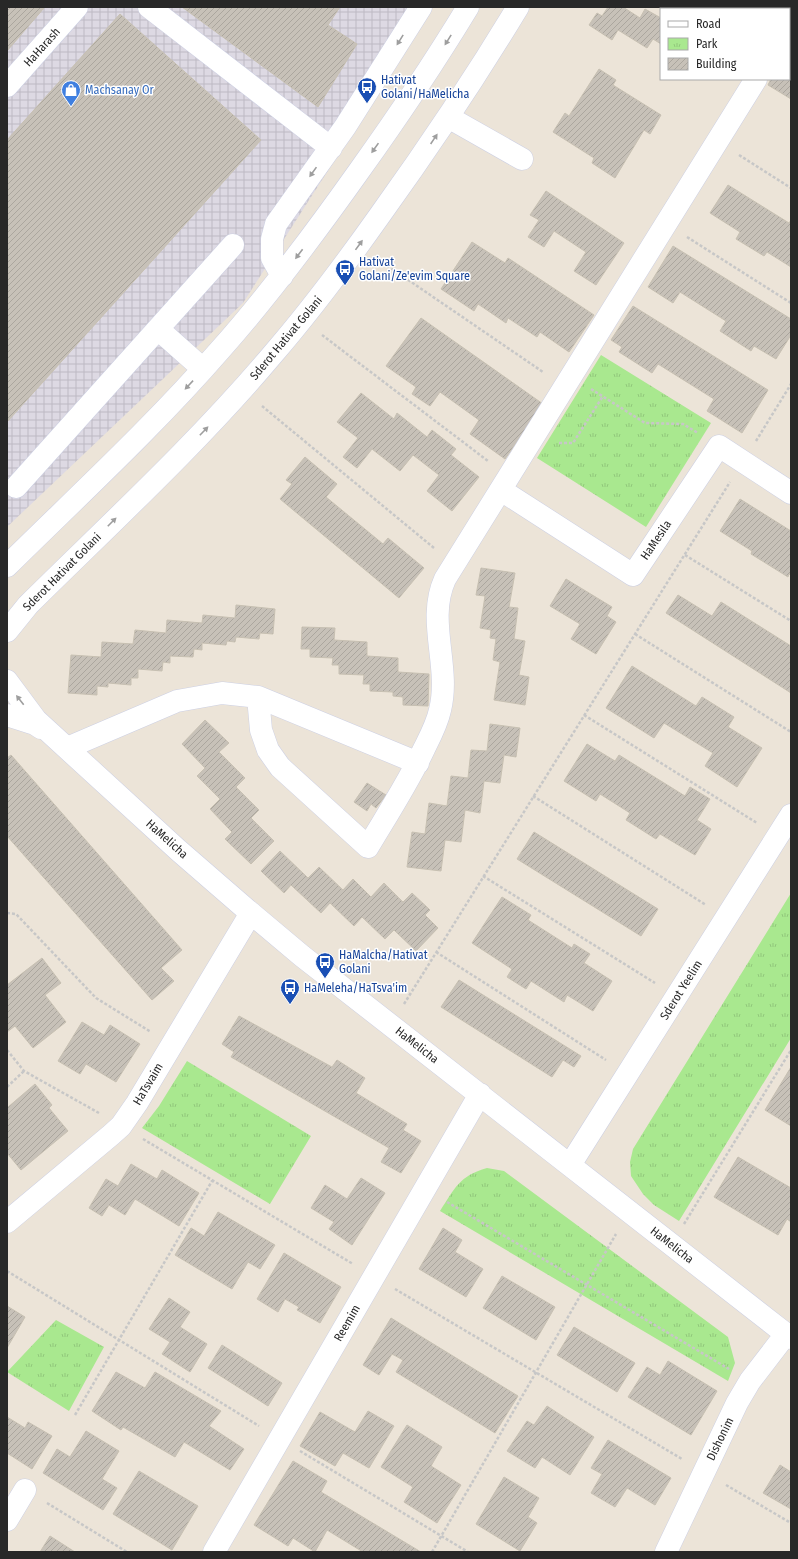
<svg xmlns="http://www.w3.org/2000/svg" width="798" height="1559" font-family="'Fira Sans Condensed',sans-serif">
  <defs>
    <pattern id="industrial-grid" width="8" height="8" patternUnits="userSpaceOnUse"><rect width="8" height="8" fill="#ddd9e3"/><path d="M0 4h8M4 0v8" fill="none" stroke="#bebac3"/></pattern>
    <pattern id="park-tufts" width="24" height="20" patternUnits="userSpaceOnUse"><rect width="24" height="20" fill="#a9e88f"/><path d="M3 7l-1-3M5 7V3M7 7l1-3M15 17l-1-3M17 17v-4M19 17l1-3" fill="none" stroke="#91c77b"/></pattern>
    <pattern id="building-hatch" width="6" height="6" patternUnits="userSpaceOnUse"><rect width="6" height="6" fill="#c7c1b8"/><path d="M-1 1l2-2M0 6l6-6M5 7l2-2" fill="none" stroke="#aba69e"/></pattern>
  </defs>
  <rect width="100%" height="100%" fill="#ece4d8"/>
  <!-- industrial -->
  <path fill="url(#industrial-grid)" d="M7,7H433L243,303L7,527Z"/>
  <!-- park -->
  <path fill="url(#park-tufts)" d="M601,355L711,423L646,527L537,458Z
    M791,893V1038L679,1221L654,1205L643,1194L631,1176L630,1162L633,1149Z
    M187,1061L311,1136L270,1204L142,1128L159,1106Z
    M487,1168L504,1171L728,1337L735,1363L728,1381L440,1211C455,1188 459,1176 487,1168Z
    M56,1320L104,1347L69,1411L7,1372Z"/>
  <!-- building -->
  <path fill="url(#building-hatch)" stroke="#c7c0b2" d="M7,7H43L44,8L7,51Z
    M182,7H340L328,25L357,44L318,107Z
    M608,7H623L640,18L645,9L661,18V44L653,39L647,48L618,30L612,40L589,25L597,13L602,16Z
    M120,14L261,140L7,422V140Z
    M789,61L791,62V99L768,85L771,79H789Z
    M599,69L616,80L613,85L661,115L650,134L644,130L615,178L592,163L594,158L553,132L565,113L569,116Z
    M728,185L789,223L791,220V267L767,252L764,256L736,239L740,232L710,213Z
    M546,191L624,243L596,285L574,271L586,252L554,231L544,247L528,237L539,220L530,215Z
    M472,242L505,263L508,258L594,315L569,352L540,332L537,337L508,318L506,323L478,304L474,311L441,289Z
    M673,246L791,319V335L776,359L754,346L751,351L720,331L726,321L680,292L673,303L648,287Z
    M633,306L768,390L742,433L707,411L714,399L658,364L652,373L619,352L622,347L611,340Z
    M421,318L543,404L505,459L470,434L479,420L440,392L430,406L412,394L416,387L386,366Z
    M361,393L394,419L397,413L427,437L432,430L456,449L451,455L479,477L452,511L427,491L439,475L413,455L400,471L372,449L357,468L343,457L358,438L337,422Z
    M305,457L337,484L326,497L383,544L388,538L424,568L399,598L280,499L292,484L286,480Z
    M740,499L791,531V575L789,574L788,577L751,554L752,551L720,531Z
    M481,568L515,573L509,607L518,608L514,639L525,641L519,675L529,677L525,705L494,700L500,662L493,660L496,639L490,638L491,630L480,628L485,596L476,595Z
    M566,579L612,607L607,616L616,622L596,654L571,639L580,624L550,606Z
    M678,595L712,616L721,602L791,646V693L666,613Z
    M236,605L275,609L273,634L260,633L259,639L236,637L235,642L227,641L226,645L202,643V650L194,649L193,657L170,656V663L163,662L162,671L138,669V678H131V685L108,683V687L97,686V695L68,693L71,655L101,657L102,642L133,644L135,630L166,633L167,620L202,623L203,615L235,618Z
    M302,627L335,628L334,640L367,642V656L398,658V672L429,674L428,706L403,705V697L393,696V692L370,691V684H363L364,675L339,674V665H332L333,658L310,657V649H301Z
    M632,666L696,706L702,697L734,717L728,727L762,748L737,787L705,766L713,753L664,723L654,738L606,708Z
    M205,720L229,743L219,752L245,778L236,787L259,810L251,818L274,841L251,864L225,839L232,832L210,809L220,799L197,776L205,768L182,744Z
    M490,724L520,728L516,757L504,755L500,783L484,781L480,813L465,810L461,842L445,840L441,871L407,867L412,832L425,834L429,803L447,806L451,776L468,778L471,750L487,751Z
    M587,744L615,761L619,755L685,796L690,787L710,799L697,820L711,829L695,855L660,834L656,839L626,820L630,813L600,794L596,801L564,781Z
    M11,755L182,950L161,968L174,981L152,1000L7,836V758Z
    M367,783L386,795L376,808L371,804L367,811L354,802Z
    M534,832L658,909L641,936L517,859Z
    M280,851L308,878L319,867L343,890L353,879L371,897L384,883L403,902L412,893L430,910L425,915L438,928L416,951L394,930L385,939L362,917L354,926L330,903L321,913L291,885L284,893L261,871Z
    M502,897L531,915L528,920L572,948L574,944L590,954L584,963L612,981L593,1011L567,995L564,1002L531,981L526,989L507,977L512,969L472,943Z
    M42,958L61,983L45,995L66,1022L33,1048L15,1026L7,1032V985Z
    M459,980L581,1056L574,1067L563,1060L552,1077L441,1007Z
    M239,1016L332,1067L337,1060L365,1078L356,1093L407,1124L403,1130L421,1141L401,1173L381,1162L389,1148L231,1057L234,1052L222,1044Z
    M82,1022L104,1035L110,1025L140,1044L116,1082L86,1064L80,1074L58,1061Z
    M791,1067V1126L765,1110Z
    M35,1084L52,1105L49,1108L68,1131L21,1170L7,1153V1108Z
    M738,1157L791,1188V1222L787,1219L778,1235L714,1197Z
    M131,1164L157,1179L162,1170L199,1193L179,1226L135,1199L125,1215L109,1205L102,1216L89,1208L106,1179L118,1186Z
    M361,1178L385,1193L352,1245L329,1229L334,1222L311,1208L325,1185L347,1199Z
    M218,1212L275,1245L260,1269L248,1262L232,1289L175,1255L191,1228L204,1236Z
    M443,1228L462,1240L455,1252L483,1269L466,1297L419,1269Z
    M284,1253L341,1287L320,1323L297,1310L299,1307L285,1299L278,1312L257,1299Z
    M502,1276L555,1307L536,1340L483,1308Z
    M169,1298L190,1312L180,1327L207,1344L190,1372L162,1354L170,1342L149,1329Z
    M7,1306L25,1317L7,1348Z
    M391,1318L518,1396L495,1433L396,1372L403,1360L392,1354L379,1375L363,1365Z
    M574,1327L635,1363L617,1392L557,1355Z
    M222,1345L282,1383L268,1406L208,1368Z
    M668,1361L717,1391L691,1435L628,1397L647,1367L660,1375Z
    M116,1372L145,1388L155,1372L221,1411L209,1426L244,1449L230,1470L184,1442L175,1457L123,1427L121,1430L92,1411Z
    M547,1406L594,1437L570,1475L542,1457L535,1468L507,1451L527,1421L534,1425Z
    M368,1411L394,1426L369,1468L343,1453L335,1466L300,1446L320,1412L355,1432Z
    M7,1417L25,1428L28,1422L52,1436L32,1469L7,1453Z
    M407,1425L442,1447L431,1466L461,1485L437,1523L404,1502L413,1487L381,1467Z
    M86,1431L119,1451L102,1479L117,1488L103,1510L43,1473L57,1449L70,1457Z
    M608,1440L671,1478L655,1505L627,1488L615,1507L591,1493L602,1474L591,1468Z
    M293,1461L327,1481L321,1492L421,1552H363L327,1530L315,1552L293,1538L288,1546L254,1525Z
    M780,1465L791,1472V1509L763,1493Z
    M139,1471L198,1506L172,1550L113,1514Z
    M504,1477L539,1498L528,1517L537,1523L520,1551L476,1524Z
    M50,1536L75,1552H40Z"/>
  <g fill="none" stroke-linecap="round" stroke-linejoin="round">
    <defs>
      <path id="minor" d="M149,7L331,148
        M789,27L791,23
        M7,86L77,7
        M448,117L522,159
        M282,276L272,258V239L276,224L345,127L421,7
        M158,329L203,369
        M16,487L233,245
        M501,490L633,575L719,446L791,493
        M7,566C79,495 154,426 220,350C270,294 315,233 359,171C397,118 434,63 468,7
        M7,631L28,605C111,523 198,443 273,354C311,310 346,263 380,215C429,147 475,78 518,7
        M7,681L36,720L178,850L246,909L302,956L791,1338
        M258,697L261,730L268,750L280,767L368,847C387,815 408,783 424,749C430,737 437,724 440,710C451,666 426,621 445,579L756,79
        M7,715L35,724L41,728
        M67,748L177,701L222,693L258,697L418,763
        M570,1165L791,815
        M7,1222L111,1135L121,1126L137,1103L251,913
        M7,1520L25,1490
        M214,1552L480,1094
        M666,1552L737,1403L750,1381L786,1334"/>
    </defs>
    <!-- minor casing -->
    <use href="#minor" stroke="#cdd0e3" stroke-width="23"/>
    <!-- path -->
    <path stroke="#c7c7c7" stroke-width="2.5" stroke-dasharray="3 2" stroke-linecap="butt" d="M739,155L791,188
      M687,237L791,303
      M379,260L543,372
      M322,335L488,461
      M591,389L645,423L683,424L698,433
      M262,406L434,548
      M756,441L791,384
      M559,443H573L603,396
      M685,555L791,621
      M635,634L791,732
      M584,715L757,823
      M533,796L706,905
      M483,876L655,983
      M7,913L16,914L96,998L151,1032
      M436,952L606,1060
      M404,1004L730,482
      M7,1050L24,1071L99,1113
      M7,1087L24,1071
      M143,1139L353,1264
      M447,1202L729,1369
      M684,1224L791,1050
      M7,1271L259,1426
      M395,1289L682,1459
      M75,1415L212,1181
      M300,1451L468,1552
      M726,1485L791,1523
      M47,1503L127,1552
      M432,1552L616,1234"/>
    <!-- minor -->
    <use href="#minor" stroke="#fff" stroke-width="22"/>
  </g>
  <!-- one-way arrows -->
  <defs><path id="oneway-solid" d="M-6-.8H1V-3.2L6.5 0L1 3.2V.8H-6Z"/></defs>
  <g fill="#9e9e9e">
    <use href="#oneway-solid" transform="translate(400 40) rotate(122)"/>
    <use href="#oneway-solid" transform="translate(448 40) rotate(122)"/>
    <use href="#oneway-solid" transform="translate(434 139) rotate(-56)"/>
    <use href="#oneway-solid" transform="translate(375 148) rotate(125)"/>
    <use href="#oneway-solid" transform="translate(313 172) rotate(125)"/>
    <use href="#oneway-solid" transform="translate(359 245) rotate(-54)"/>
    <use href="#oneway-solid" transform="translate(299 254) rotate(127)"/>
    <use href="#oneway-solid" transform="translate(189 385) rotate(133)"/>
    <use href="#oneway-solid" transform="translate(204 431) rotate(-46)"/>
    <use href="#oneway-solid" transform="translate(112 522) rotate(-45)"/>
    <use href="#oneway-solid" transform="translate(20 700) rotate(-128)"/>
  </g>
  <!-- icons -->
  <defs>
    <symbol id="bus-pin" viewBox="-11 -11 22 30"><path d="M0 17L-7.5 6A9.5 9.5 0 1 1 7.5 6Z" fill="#1a4fb4" stroke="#fff"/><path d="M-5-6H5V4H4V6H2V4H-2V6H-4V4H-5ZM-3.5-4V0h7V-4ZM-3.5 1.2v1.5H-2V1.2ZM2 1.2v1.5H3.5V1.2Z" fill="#fff"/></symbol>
    <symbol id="shop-pin" viewBox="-11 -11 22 30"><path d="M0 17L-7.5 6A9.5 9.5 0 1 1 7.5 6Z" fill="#3f7fe0" stroke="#fff"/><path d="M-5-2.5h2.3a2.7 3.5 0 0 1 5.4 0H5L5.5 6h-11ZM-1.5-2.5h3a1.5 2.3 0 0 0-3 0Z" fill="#fff"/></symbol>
  </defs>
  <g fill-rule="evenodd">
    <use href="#bus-pin" x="356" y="76" width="22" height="30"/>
    <use href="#shop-pin" x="60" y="79" width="22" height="30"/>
    <use href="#bus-pin" x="334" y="258" width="22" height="30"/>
    <use href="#bus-pin" x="314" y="951" width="22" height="30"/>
    <use href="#bus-pin" x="279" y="977" width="22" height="30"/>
  </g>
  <g text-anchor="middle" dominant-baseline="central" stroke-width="3" stroke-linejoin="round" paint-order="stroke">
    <!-- street labels -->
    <g font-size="12" fill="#282828" stroke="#fff">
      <text transform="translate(42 47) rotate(-48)">HaHarash</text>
      <text transform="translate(286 338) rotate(-50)">Sderot Hativat Golani</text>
      <text transform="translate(656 540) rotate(-56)">HaMesila</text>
      <text transform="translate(62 572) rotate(-45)">Sderot Hativat Golani</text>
      <text transform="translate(167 839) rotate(42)">HaMelicha</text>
      <text transform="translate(681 990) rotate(-58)">Sderot Yeelim</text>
      <text transform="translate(417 1045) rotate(38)">HaMelicha</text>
      <text transform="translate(148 1084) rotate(-59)">HaTsvaim</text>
      <text transform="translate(672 1245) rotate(38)">HaMelicha</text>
      <text transform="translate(347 1323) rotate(-60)">Reemim</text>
      <text transform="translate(720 1439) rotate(-64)">Dishonim</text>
    </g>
    <!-- transit labels -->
    <g font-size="12" fill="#164399" stroke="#fff" text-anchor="start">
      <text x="381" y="80">Hativat<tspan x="381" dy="14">Golani/HaMelicha</tspan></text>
      <text x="359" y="262">Hativat<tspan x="359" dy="14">Golani/Ze'evim Square</tspan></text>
      <text x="339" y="955">HaMalcha/Hativat<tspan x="339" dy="14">Golani</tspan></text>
      <text x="304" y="988">HaMeleha/HaTsva'im</text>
    </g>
    <!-- shop labels -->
    <g font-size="12" fill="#366cbe" stroke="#fff" text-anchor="start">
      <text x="85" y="90">Machsanay Or</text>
    </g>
  </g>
  <!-- border -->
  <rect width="798" height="1559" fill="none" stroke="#282828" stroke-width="16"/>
  <!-- legend -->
  <rect x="660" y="8" width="130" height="72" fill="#ffffff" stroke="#a9a9a9"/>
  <rect x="668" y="21" width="20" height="6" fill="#ffffff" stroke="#a9a9a9"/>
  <text x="696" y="28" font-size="12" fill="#282828">Road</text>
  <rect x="668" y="38" width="20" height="12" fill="url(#park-tufts)" stroke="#a9a9a9"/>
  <text x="696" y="48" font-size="12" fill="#282828">Park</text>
  <rect x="668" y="58" width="20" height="12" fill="url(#building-hatch)" stroke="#a9a9a9"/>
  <text x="696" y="68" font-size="12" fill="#282828">Building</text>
</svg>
